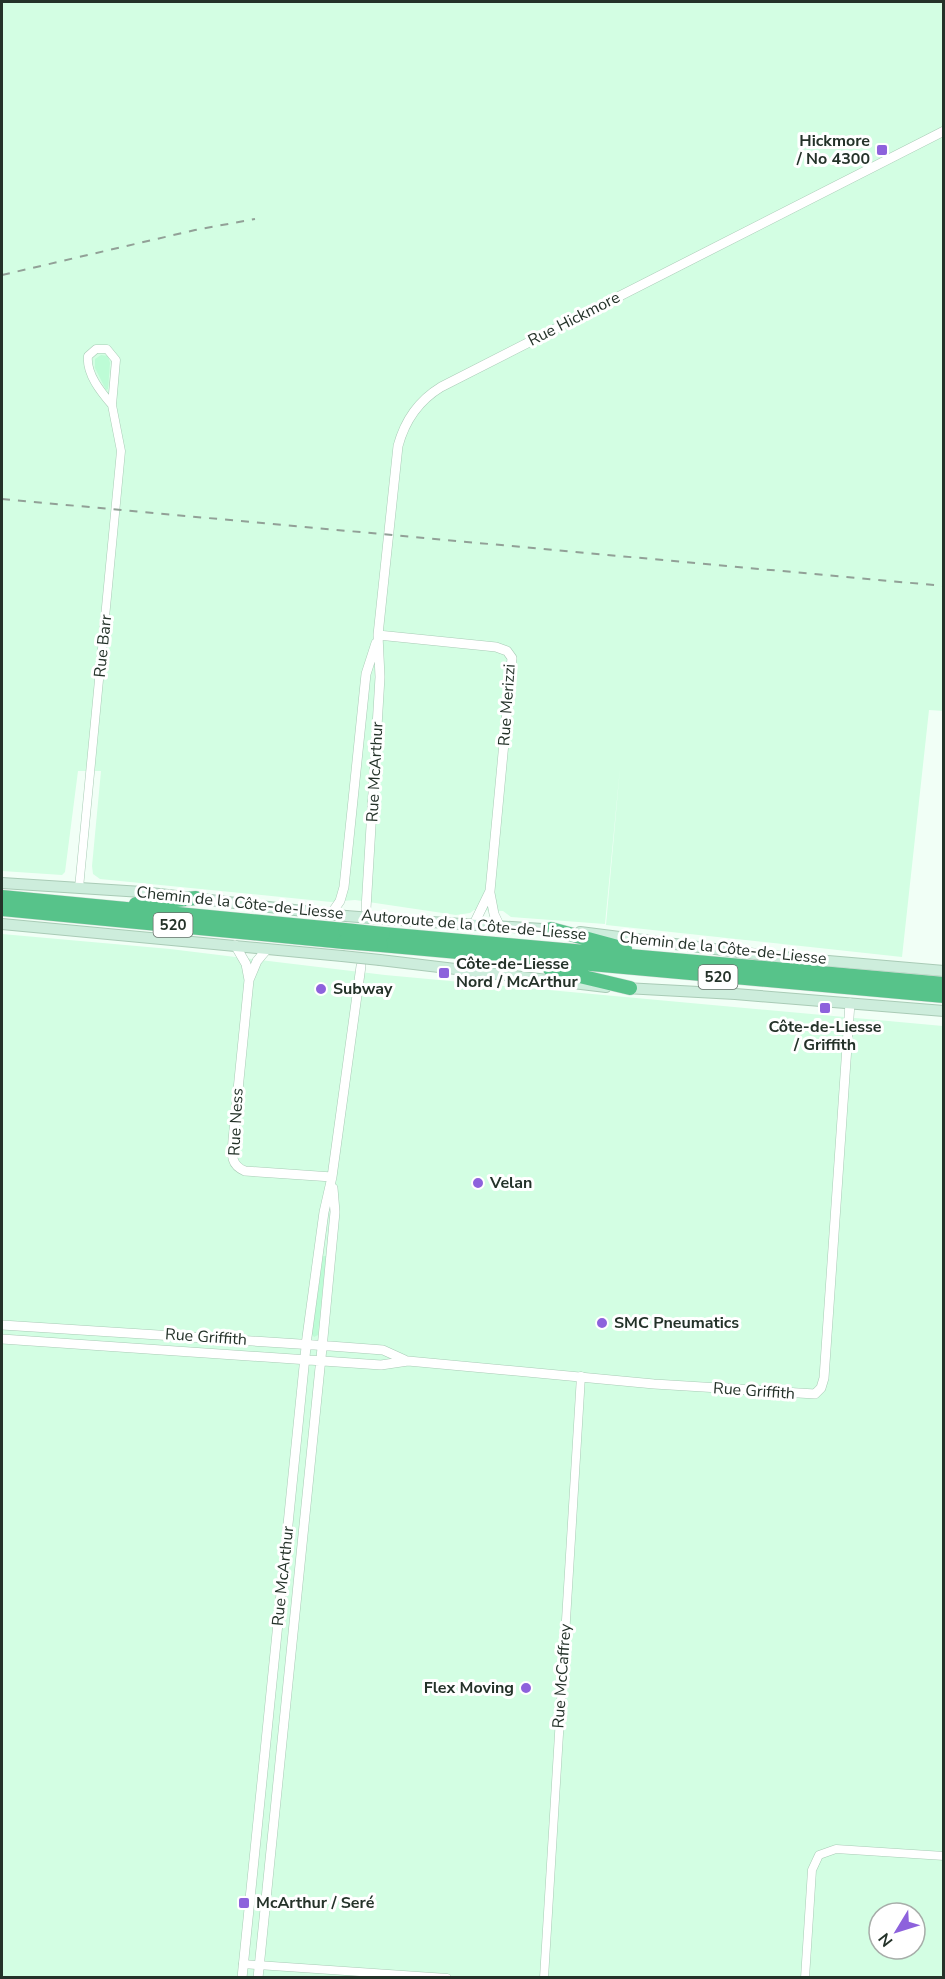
<svg xmlns="http://www.w3.org/2000/svg" width="945" height="1979" font-family="'Nunito Sans',sans-serif">
  <rect width="100%" height="100%" fill="#f1fff6"/>
  <!-- built -->
  <path fill="#d3fee3" fill-rule="evenodd" d="M2,2H943L944,711L929,710L902,957L606,925L620,768L605,924L511,917L503,911L474,910L470,913L456,915L355,900L331,902L100,879L93,874L92,866L101,771H78L65,872L62,875L2,871Z
    M2,934L170,949L385,975L943,1026V1977H2ZM879,1913H915V1949H879Z"/>
  <!-- green -->
  <path fill="#bdfcd6" d="M101,355L108,356L110,363L108,389L106,390L95,368V359Z
    M323,1256H326L318,1335L314,1337L312,1334Z"/>
  <g fill="none" stroke-linecap="round" stroke-linejoin="round">
    <defs>
      <path id="minor" d="M79,888L121,451L112,405L116,360L107,349H96L88,356C86,374 101,392 112,405
        M243,1964L447,1978
        M544,1978L581,1376
        M805,1978L812,1870L819,1855L836,1849L944,1856"/>
      <path id="tertiary" d="M378,635L496,647L507,651L512,658L490,891L473,926
        M490,893L494,914L500,927
        M366,909L380,677L378,635L398,446C405,420 418,401 441,387L944,131
        M331,914L340,901L344,887L366,674L376,643
        M235,945L246,964L249,980
        M267,949L257,961L249,980L233,1140C232,1154 230,1165 245,1171L332,1177
        M2,1325L330,1346L383,1350L405,1360
        M2,1339L381,1365L408,1361L654,1384L815,1394L821,1388L824,1378L850,1003
        M242,1978L307,1337L324,1212L332,1177L361,966
        M258,1978L323,1338L335,1212L333,1188"/>
      <path id="secondary" d="M2,883L142,892L346,916
        M384,919L558,930
        M2,924L342,956
        M580,932L770,956L944,971
        M380,960L606,987
        M625,988L735,994L944,1011"/>
      <path id="motorway" d="M2,897L345,930
        M136,904L196,898
        M2,909L344,942
        M551,929L625,949
        M383,934L944,984
        M381,945L944,996
        M550,969L630,988"/>
    </defs>
    <!-- minor casing -->
    <use href="#minor" stroke="#a9cbb6" stroke-width="9"/>
    <!-- tertiary casing -->
    <use href="#tertiary" stroke="#a9cbb6" stroke-width="10"/>
    <!-- secondary casing -->
    <use href="#secondary" stroke="#a9cbb6" stroke-width="12"/>
    <!-- motorway casing -->
    <use href="#motorway" stroke="#dcdedd" stroke-width="15"/>
    <!-- minor -->
    <use href="#minor" stroke="#fff" stroke-width="8"/>
    <!-- tertiary -->
    <use href="#tertiary" stroke="#fff" stroke-width="9"/>
    <!-- secondary -->
    <use href="#secondary" stroke="#cdeddc" stroke-width="10"/>
    <!-- motorway -->
    <use href="#motorway" stroke="#57c38a" stroke-width="14"/>
    <!-- rail -->
    <path stroke="#92a097" stroke-width="2" stroke-dasharray="8 8" stroke-linecap="butt" d="M2,275L195,230L255,219
      M2,499L944,586"/>
    <defs>
      <path id="secondary-bridge" d="M346,916L384,919
        M342,956L380,960"/>
      <path id="motorway-bridge" d="M345,930L383,934
        M344,942L381,945"/>
    </defs>
    <!-- secondary-bridge casing -->
    <use href="#secondary-bridge" stroke="#a9cbb6" stroke-width="12" stroke-linecap="butt"/>
    <!-- motorway-bridge casing -->
    <use href="#motorway-bridge" stroke="#dcdedd" stroke-width="15" stroke-linecap="butt"/>
    <!-- secondary-bridge -->
    <use href="#secondary-bridge" stroke="#cdeddc" stroke-width="10"/>
    <!-- motorway-bridge -->
    <use href="#motorway-bridge" stroke="#57c38a" stroke-width="14"/>
  </g>
  <!-- markers -->
  <g fill="#8d62dc" stroke="#fff" stroke-width="2">
    <rect x="876" y="144" width="12" height="12" rx="3"/>
    <rect x="438" y="967" width="12" height="12" rx="3"/>
    <circle cx="321" cy="989" r="6"/>
    <rect x="819" y="1002" width="12" height="12" rx="3"/>
    <circle cx="478" cy="1183" r="6"/>
    <circle cx="602" cy="1323" r="6"/>
    <circle cx="526" cy="1688" r="6"/>
    <rect x="238" y="1897" width="12" height="12" rx="3"/>
  </g>
  <g text-anchor="middle" dominant-baseline="central" stroke-width="6" stroke-linejoin="round" paint-order="stroke">
    <!-- shield labels -->
    <g fill="#fff" stroke="#667069" stroke-width="1.5">
      <rect x="153.5" y="913" width="39" height="24" rx="4.5"/>
      <rect x="698.5" y="965" width="39" height="24" rx="4.5"/>
    </g>
    <g font-size="15" font-weight="bold" fill="#243229">
      <text x="173" y="925">520</text>
      <text x="718" y="977">520</text>
    </g>
    <!-- poi labels -->
    <g font-size="16" font-weight="bold" fill="#243229" stroke="#fff" text-anchor="start">
      <text x="870" y="141" text-anchor="end">Hickmore<tspan x="870" dy="18">/ No 4300</tspan></text>
      <text x="456" y="964">Côte-de-Liesse<tspan x="456" dy="18">Nord / McArthur</tspan></text>
      <text x="333" y="989">Subway</text>
      <text x="825" y="1027" text-anchor="middle">Côte-de-Liesse<tspan x="825" dy="18">/ Griffith</tspan></text>
      <text x="490" y="1183">Velan</text>
      <text x="614" y="1323">SMC Pneumatics</text>
      <text x="514" y="1688" text-anchor="end">Flex Moving</text>
      <text x="256" y="1903">McArthur / Seré</text>
    </g>
    <!-- street labels -->
    <g font-size="16" fill="#243229" stroke="#fff">
      <text transform="translate(574 319) rotate(-27)">Rue Hickmore</text>
      <text transform="translate(103 646) rotate(-84)">Rue Barr</text>
      <text transform="translate(507 705) rotate(-86)">Rue Merizzi</text>
      <text transform="translate(375 772) rotate(-87)">Rue McArthur</text>
      <text transform="translate(240 903) rotate(6)">Chemin de la Côte-de-Liesse</text>
      <text transform="translate(474 925) rotate(5)">Autoroute de la Côte-de-Liesse</text>
      <text transform="translate(723 948) rotate(6)">Chemin de la Côte-de-Liesse</text>
      <text transform="translate(236 1122) rotate(-87)">Rue Ness</text>
      <text transform="translate(206 1337) rotate(4)">Rue Griffith</text>
      <text transform="translate(754 1391) rotate(4)">Rue Griffith</text>
      <text transform="translate(283 1576) rotate(-84)">Rue McArthur</text>
      <text transform="translate(562 1676) rotate(-86)">Rue McCaffrey</text>
    </g>
  </g>
  <!-- border -->
  <rect width="945" height="1979" fill="none" stroke="#243229" stroke-width="6"/>
  <!-- north arrow -->
  <g transform="translate(897 1931) rotate(232)"><circle r="28" fill="#ffffff" stroke="#a7ada9" stroke-width="1.5"/>
  <path d="M0-4.5L10 22L0 15L-10 22Z" fill="#8d62dc"/>
  <text y="-9" font-size="16" font-weight="bold" text-anchor="middle" fill="#243229">N</text>
  </g>
</svg>
